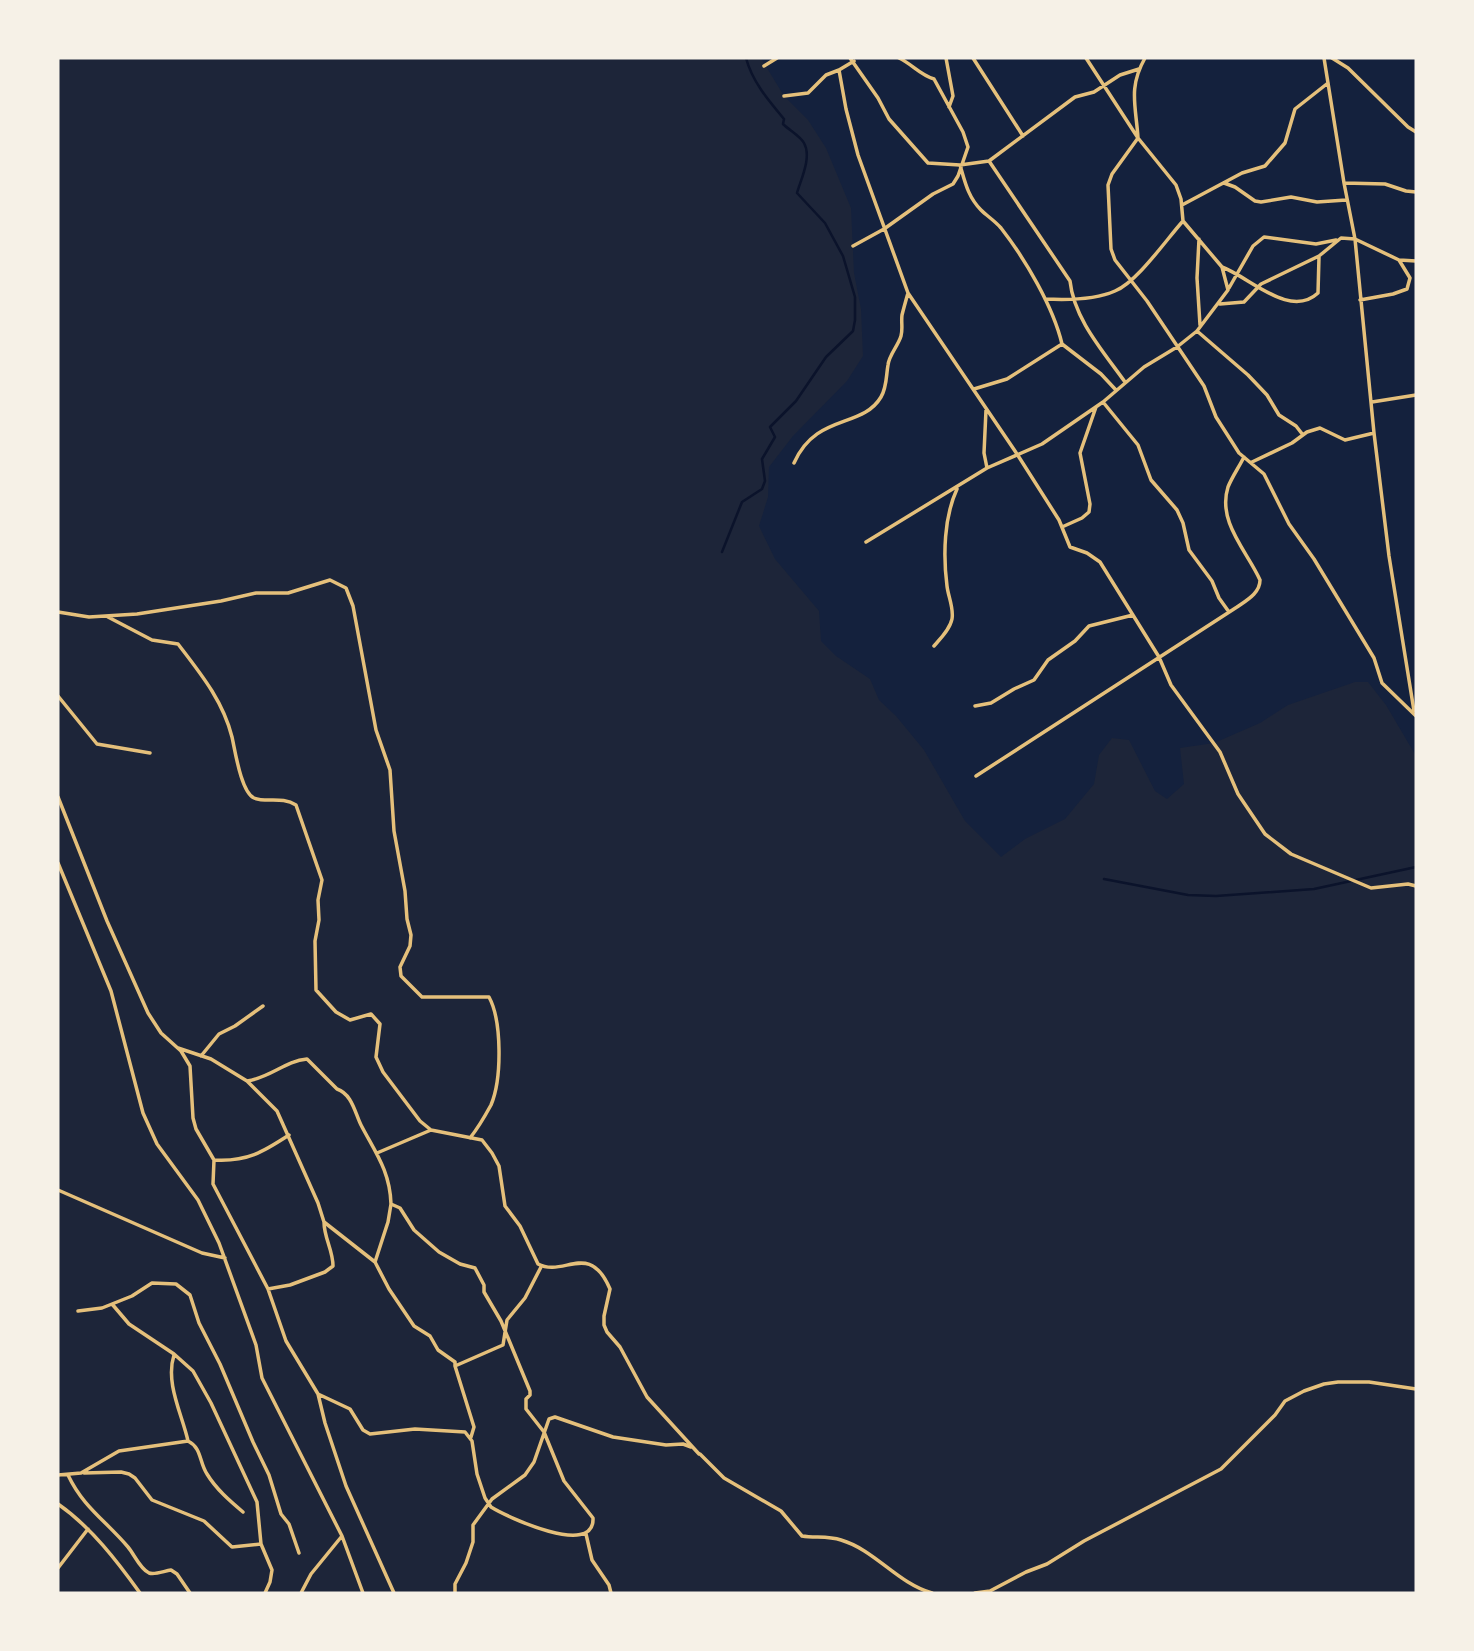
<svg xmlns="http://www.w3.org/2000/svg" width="1474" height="1651" font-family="Quicksand,sans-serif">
  <rect width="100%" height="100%" fill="#14213d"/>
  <!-- green -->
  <path fill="#1d2539" d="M58,58H761L784,96L808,120L826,148L851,208L854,273L861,309L863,356L847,381L793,436L769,467L768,497L759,526L775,559L819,611L821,641L836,656L870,679L879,700L896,716L924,750L965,821L1001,857L1025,839L1065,819L1094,784L1099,755L1112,738L1129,740L1155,791L1167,799L1184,784L1180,748L1214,743L1260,723L1288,705L1355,682H1368L1386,705L1416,756V1593H58Z"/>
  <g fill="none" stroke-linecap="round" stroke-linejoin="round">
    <!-- stream -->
    <path stroke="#0b132b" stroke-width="2.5" d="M722,552L742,502L762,489L765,481L762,459L775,437L770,427L796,401L826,357L853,331L855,320V297L843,256L825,223L797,193C801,179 812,157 804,143C800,136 789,130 783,124L784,119C768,100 752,81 746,58
      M1104,879L1188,895L1216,896L1314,889L1416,867"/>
    <!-- minor -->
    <path stroke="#e5c07b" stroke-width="3.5" d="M850,58L878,98L889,119L928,163L960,165L989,161L1075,97L1094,92L1120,75L1139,69
      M946,58L953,96L949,107
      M973,58L1023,136
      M1145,58C1128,88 1136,106 1138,138L1112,174L1108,185L1111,249L1115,260L1147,301L1204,386L1216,417L1232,442L1239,453L1264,474L1289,524L1314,559L1374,658L1382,683L1416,716
      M1324,58L1344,183L1355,239L1374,433L1389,556L1414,711
      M1332,58L1348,68L1408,127L1416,132
      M854,61L839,70L846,109L858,155L908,293L1017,454L1059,520L1070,547L1087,553L1100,562L1159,657L1171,685L1220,752L1238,794L1265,834L1291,854L1371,888L1408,884L1416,886
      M764,66L777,58
      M784,96L808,93L826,75L839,70
      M989,161L1070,281C1074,319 1103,351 1125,382
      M960,165C965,182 968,197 981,210C987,216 995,221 1001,228C1025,259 1053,306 1062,344L1007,379L974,389
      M1224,183L1235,187L1255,201L1261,202L1291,197L1317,202L1346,200
      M1344,183L1385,184L1406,191L1416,192
      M1182,205L1242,173L1265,166L1285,143L1295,109L1328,83
      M1199,239L1197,278L1200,325
      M853,246L884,229L933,194L953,184L958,176L968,147L963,132L934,79C920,75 912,64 899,58
      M1222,267C1251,278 1290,319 1318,293L1319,257
      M1229,288L1253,246L1264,237L1316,244L1336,240
      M1045,299C1065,300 1095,300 1115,291C1137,282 1166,240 1183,221
      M1360,300L1393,294L1407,289L1410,278L1399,260
      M1220,304L1244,302L1261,284L1319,256L1341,238L1355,239L1399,260L1416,261
      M1197,331L1248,375L1267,395L1279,415L1296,426L1303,435
      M1062,344L1101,374L1115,389
      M1103,402L1138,445L1151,480L1177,510L1183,523L1189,550L1212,581L1219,598L1229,612
      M1372,402L1416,395
      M986,410L984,453L987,468
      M1252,462L1292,443L1307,432L1320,428L1345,440L1374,433
      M794,463C816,413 862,429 881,397C887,387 886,376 888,365C889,355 898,346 901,336C903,329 901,322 902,315C904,307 906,300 908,293
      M1062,527L1082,518L1089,512L1090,504L1080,453L1096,407
      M866,542L987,468L1042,444L1103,402L1144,367L1177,347L1197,331L1228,290L1222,267L1183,221L1181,199L1176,185L1138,138L1086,58
      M58,612L89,617L137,614L221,601L256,593H288L330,580L346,588L353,606L376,730L390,770L394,831L405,891L407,919L411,935L410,946L400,967L401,976L422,997H489C502,1021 502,1079 491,1105C485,1116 478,1128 470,1138
      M108,617L152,640L178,644C201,674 223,701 232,737C235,750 241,792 254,798C266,803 282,796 296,805L322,880L318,900L319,920L315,941L316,990L336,1012L350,1020L371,1014L380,1024L376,1057L383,1072L420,1121L431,1130L482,1140L492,1153L499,1166L505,1206L520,1226L538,1264C564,1278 589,1240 610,1289L604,1316V1325L607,1332L620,1347L647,1397L699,1454
      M934,646C941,638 950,629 952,619C954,608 948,596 947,586C943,555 944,517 957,489
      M58,696L97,744L150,753
      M975,706L991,703L1014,689L1034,680L1048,660L1075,641L1089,626L1133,615
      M976,776L1237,607C1247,600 1260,593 1260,580C1247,551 1217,522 1228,487C1232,477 1239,467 1244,457
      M58,797L107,921L148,1013L161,1033L181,1051L190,1066L193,1118L196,1129L214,1160L213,1184L268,1289L286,1341L318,1394L325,1423L346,1486L394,1593
      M58,863L111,991L143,1113L157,1144L198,1200L219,1243L256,1345L262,1378L342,1536L363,1593
      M178,1048L211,1059L247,1081C270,1078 285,1061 307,1059L337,1089C352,1094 355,1113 361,1125C375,1152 390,1171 391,1204L400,1208L414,1230L439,1252L460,1264L475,1268L484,1285V1292L501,1321L530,1391V1395L526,1399V1409L544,1432L564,1481L593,1518C595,1558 507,1517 491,1507L485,1498L477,1474L472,1441L465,1432L415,1429L370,1434L363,1430L350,1409L318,1394
      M201,1056L219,1034L235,1026L263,1006
      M247,1081L277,1111L318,1203L324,1222
      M377,1153L431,1130
      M214,1160C247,1162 263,1152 289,1135
      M58,1190L202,1253L225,1258
      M375,1262L388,1222L391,1204
      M268,1289L290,1285L325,1272L333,1266C333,1250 324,1238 324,1222L375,1262L389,1289L414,1326L430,1336L438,1350L455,1362V1366
      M112,1304L132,1296L152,1283L176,1284L190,1295L199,1323L220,1364L253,1442L269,1475L281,1514L289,1524L299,1553
      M78,1311L102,1308L112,1304L129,1324L174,1354L193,1371L211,1403L257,1502L261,1544L272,1570L270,1582L265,1593
      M174,1355C165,1383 182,1414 188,1441
      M471,1437L474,1427L455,1366L503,1345L507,1320L525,1298L541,1267
      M700,1454L724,1478L781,1511L802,1536C815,1538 828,1536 841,1540C875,1550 897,1583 932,1593
      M84,1473L121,1472L129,1474L135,1478L152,1500L204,1521L232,1547L261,1544
      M58,1475L81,1473L119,1451L188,1441C202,1448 199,1462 207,1474C216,1489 230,1501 243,1512
      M68,1475C83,1507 106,1521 128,1547C134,1554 140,1569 149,1573C155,1575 164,1571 171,1570L177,1574L190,1593
      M58,1504C91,1527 117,1561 140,1593
      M586,1534L592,1560L609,1585L611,1593
      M58,1568L88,1529
      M301,1593L311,1574L342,1536
      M455,1593V1584L466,1563L473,1542V1525L492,1499L525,1475L534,1462L549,1419L555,1417L613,1437L666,1445L683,1444L691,1447
      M975,1593L990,1591L1026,1572L1047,1564L1084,1541L1221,1469L1275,1415L1285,1401L1304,1391L1324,1384L1338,1382H1369L1416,1389"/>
  </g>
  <!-- border -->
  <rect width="1474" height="1651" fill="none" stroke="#f6f1e7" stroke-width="119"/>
</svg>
